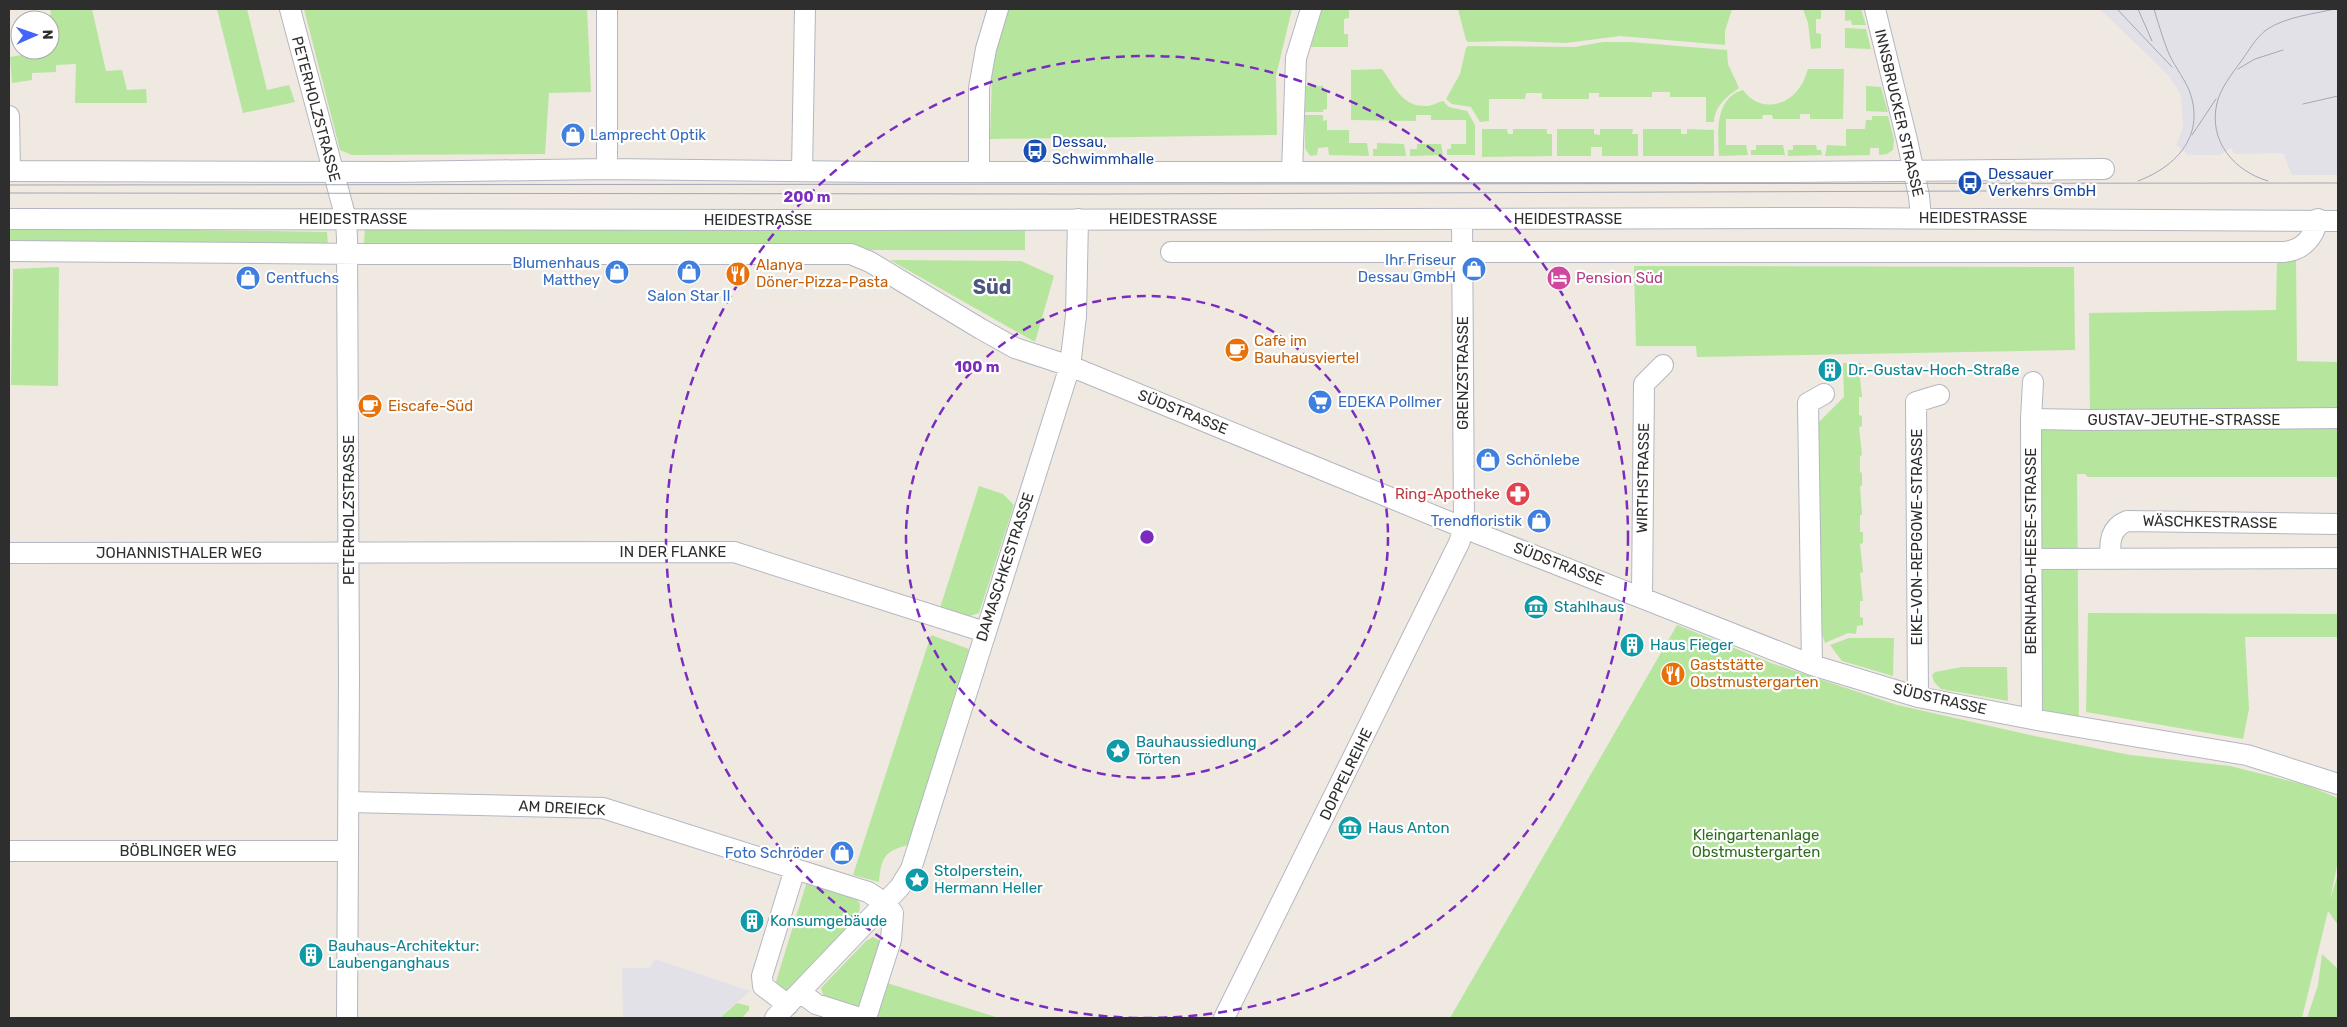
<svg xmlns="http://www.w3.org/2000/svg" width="2347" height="1027" font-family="Rubik,sans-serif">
  <rect width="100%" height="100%" fill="#efe9e1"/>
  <!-- industrial -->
  <path fill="#e3e1e8" d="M2100,9H2338V175H2292L2283,153L2235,154L2231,148L2220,155H2188L2176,145L2183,128L2181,95L2168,75Z
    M655,959L750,991L720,1018H623L622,968H649Z"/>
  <!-- green -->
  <path fill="#b6e59e" d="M50,9H92L106,71L122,70L127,90L146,89L147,103H75L76,64L56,65V72L32,73V80L12,83L10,57L50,50V20H43L51,14Z
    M217,9H247L267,90L289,85L295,102L243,113Z
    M304,9H587L591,92L549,93L545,154L352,155L340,150Z
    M1007,9H1292L1276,76L1277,135L990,139L993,45Z
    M1322,9H1349V18L1344,19V34H1348V47H1311Z
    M1458,9H1732L1725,31V45L1620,36L1566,43L1508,41L1468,42L1466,40Z
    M1803,9H1821V19H1816V33L1821,34V48L1811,49L1808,23Z
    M1845,9H1861L1866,25H1852L1851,20L1845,21Z
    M1845,28L1866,29L1871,49L1845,48Z
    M1603,42H1630L1727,50L1728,64L1739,88C1726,97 1715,106 1714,122H1706V97H1670V92H1652V97H1599V93H1589V99H1542V93H1526L1525,99H1489V121L1480,122L1471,107L1452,104L1446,99L1460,74L1466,48L1468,46L1575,47Z
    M1382,69C1394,85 1402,108 1428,106C1434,105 1438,102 1443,101L1449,107L1467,111L1475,125V155H1447V149H1451V144H1466V120H1431V115H1416V121L1351,120V70Z
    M1808,69H1844L1843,119H1810V114H1800V119H1773L1772,115H1763L1762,119H1726V145H1746L1748,155L1719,156C1718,134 1714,98 1743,90C1759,113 1789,107 1802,84C1805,79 1806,74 1808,69Z
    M1306,86H1323V91H1327V109L1323,110V112H1305Z
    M1866,86L1881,87L1888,112L1866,111Z
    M1305,115H1323V121L1327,120V130H1349V143H1367L1369,156L1329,155L1328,147L1318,148L1317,155L1310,156L1305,148Z
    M1872,116H1888L1894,139L1893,150L1887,154L1879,155V148H1870V155L1825,156L1827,145L1846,146V129H1865L1866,120H1872Z
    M1482,129H1507L1508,134H1513V129H1547V134H1552V156L1482,157Z
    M1557,129H1594V134L1600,135V129H1633L1632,134H1638V156H1602V147H1591V156H1557Z
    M1643,129H1681V134H1687V129L1714,130V156H1643Z
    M1377,143L1404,144L1406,156H1373V149H1377Z
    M1417,144H1441L1443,155L1410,156V149H1417Z
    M1756,145H1783L1785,155H1751V150H1756Z
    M1793,145H1816L1817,150H1821L1822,155L1788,156V150H1793Z
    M365,225L1025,228V250H871L843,244L364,245Z
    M9,227L327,232L328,246L9,244Z
    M2296,257L2297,361L2338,362V477H2088L2085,474H2077L2079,726L2032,719L2031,419L2090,420L2089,313L2276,310L2277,258Z
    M890,260L1021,261L1054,276L1035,342Z
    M1634,266L2074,267L2075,350L1697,357L1696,346H1636Z
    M59,267L58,386L11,385L13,269Z
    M1843,363H1861V367L1859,368L1862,397H1859V415L1862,416V426L1859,427L1862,455L1860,456V472L1862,473V486H1860L1862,515H1860V532H1863V543L1860,544L1863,572L1860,573L1863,601H1860V617L1863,618V625L1857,626L1856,634L1848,633L1825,643L1820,627L1815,426L1844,397Z
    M979,486L1003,494L1014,505L979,613L967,617L940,608Z
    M2088,613L2338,614V637H2245L2249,709L2243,739L2086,712Z
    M1677,625L1771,663L1897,705L2030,735L2130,755L2230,766L2306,785L2338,798V861L2330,900L2338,874V925L2328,911L2302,1018H1450Z
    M931,635L969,649L908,845C884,851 881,859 879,882L853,875Z
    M1849,638H1894L1893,676L1842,661L1830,645Z
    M1962,667H2007L2008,701L1941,689L1934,682L1932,675L1935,672Z
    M808,878L856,898L860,904L859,916L787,992L774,988Z
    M873,937L882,942L860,1006L851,1009C838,1005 824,1003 821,988L866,941Z
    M2322,954L2338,969V1018H2307L2318,985Z
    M887,983L999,1018H881L877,1015Z
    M737,1003L749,1006V1010L742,1018H720Z"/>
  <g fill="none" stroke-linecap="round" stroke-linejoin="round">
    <defs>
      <path id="minor" d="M290,9L346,219L347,239L349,681L347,1018
        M1875,9L1907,140L1919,196L1921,218
        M9,116L10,171
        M607,169V9
        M9,171L395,172L607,169L878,172H1788L2104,169
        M802,171L805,9
        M979,172V88L986,49L998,9
        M1292,172L1296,58L1311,9
        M9,219L850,220L1834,218L2338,221
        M9,251L365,254H851L870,262L981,329L1015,348L1070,366L1464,528L1812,665L1918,697L2032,719L2247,755L2338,784
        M1171,252H2283C2303,251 2314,237 2318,219
        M2031,419L2090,420L2338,418
        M9,553L734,552L985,632
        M2031,559L2338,558
        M2111,559C2109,542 2110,528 2127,521L2338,524
        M1642,597L1644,384L1663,365
        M1812,665L1808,403L1824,394
        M1918,697L1916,402L1939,395
        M2032,719L2031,419L2033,382
        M349,802L603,808L868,892L885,903L893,913L891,940L866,1018
        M9,851H348
        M800,992L816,1004L860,1018
        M788,1005L763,986L762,976L795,869
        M775,1018L900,887L911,869L1070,366L1076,316L1078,219
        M1224,1018L1459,543L1464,528L1462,219"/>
    </defs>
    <!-- minor casing -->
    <use href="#minor" stroke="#b4b7c1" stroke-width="22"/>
    <!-- minor -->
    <use href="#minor" stroke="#fff" stroke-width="20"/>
    <!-- tram -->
    <path stroke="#a3a6b8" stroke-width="1" d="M2117,9L2172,67
      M2138,9L2152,41
      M2238,69L2255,59L2283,50
      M2303,104L2338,96
      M2192,135L2216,99
      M2138,181C2178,166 2206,134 2189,90C2183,76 2172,63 2167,49C2162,36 2158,22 2154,9
      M2268,181C2234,171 2208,141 2217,103C2221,87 2232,74 2242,60C2249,50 2256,38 2266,30C2285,17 2313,14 2335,9
      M9,185L2338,183
      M9,193L1099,194L1986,191"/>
  </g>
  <!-- distance rings -->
  <g fill="none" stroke="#7b2cbf" stroke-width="2.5" stroke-dasharray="9 6">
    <circle cx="1147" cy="537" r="241"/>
    <circle cx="1147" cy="537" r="481"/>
  </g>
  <!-- icons -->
  <defs>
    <symbol id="shop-disc" viewBox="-11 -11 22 22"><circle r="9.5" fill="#3f7fe0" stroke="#fff"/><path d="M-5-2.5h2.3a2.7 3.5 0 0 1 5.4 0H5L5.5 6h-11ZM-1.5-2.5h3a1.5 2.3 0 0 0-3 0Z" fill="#fff"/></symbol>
    <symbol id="bus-disc" viewBox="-11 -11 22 22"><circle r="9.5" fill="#1a4fb4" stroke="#fff"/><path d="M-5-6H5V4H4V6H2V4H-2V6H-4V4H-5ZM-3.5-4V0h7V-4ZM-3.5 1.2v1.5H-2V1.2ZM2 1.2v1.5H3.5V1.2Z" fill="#fff"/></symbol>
    <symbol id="restaurant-disc" viewBox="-11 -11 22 22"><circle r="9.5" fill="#e8710a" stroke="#fff"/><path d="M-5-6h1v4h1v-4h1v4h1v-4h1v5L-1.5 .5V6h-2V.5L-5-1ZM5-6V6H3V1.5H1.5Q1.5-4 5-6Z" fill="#fff"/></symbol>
    <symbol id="hotel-disc" viewBox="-11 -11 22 22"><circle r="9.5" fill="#d1479c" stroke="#fff"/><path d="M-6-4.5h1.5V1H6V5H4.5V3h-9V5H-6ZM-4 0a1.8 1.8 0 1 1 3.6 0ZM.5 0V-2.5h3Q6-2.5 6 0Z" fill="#fff"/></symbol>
    <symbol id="cafe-disc" viewBox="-11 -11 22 22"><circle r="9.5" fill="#e8710a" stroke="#fff"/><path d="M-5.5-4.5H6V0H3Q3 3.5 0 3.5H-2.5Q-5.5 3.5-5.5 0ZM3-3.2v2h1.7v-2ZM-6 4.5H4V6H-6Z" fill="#fff"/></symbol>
    <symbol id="building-disc" viewBox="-11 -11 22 22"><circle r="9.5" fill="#0f9aa8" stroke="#fff"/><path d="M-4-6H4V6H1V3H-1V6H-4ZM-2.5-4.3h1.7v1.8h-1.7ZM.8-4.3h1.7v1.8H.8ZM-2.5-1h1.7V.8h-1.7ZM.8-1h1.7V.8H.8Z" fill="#fff"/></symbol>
    <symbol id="supermarket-disc" viewBox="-11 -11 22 22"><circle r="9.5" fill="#3f7fe0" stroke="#fff"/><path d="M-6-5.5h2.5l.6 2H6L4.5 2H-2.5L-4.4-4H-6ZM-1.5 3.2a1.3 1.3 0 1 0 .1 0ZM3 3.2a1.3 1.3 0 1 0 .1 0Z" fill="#fff"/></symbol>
    <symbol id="pharmacy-disc" viewBox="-11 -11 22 22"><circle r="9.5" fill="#e0444e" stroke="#fff"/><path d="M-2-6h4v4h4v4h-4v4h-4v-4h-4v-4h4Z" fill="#fff"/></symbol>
    <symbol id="museum-disc" viewBox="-11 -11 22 22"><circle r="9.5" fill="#0f9aa8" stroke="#fff"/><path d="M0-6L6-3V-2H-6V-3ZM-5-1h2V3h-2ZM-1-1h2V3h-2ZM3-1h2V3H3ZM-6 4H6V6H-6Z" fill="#fff"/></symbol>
    <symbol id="sight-disc" viewBox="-11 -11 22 22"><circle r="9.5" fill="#0f9aa8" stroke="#fff"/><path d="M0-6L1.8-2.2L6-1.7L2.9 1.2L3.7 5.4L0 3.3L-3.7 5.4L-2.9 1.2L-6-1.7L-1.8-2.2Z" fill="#fff"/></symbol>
  </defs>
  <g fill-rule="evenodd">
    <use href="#shop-disc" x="559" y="121" width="28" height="28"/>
    <use href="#bus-disc" x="1021" y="137" width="28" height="28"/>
    <use href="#bus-disc" x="1956" y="169" width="28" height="28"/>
    <use href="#shop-disc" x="1460" y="255" width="28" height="28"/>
    <use href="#shop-disc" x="603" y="258" width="28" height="28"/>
    <use href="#shop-disc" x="675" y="258" width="28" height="28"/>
    <use href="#restaurant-disc" x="724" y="260" width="28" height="28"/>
    <use href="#shop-disc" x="234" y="264" width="28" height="28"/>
    <use href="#hotel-disc" x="1545" y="264" width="28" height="28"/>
    <use href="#cafe-disc" x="1223" y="336" width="28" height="28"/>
    <use href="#building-disc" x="1816" y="356" width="28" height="28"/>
    <use href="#supermarket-disc" x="1306" y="388" width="28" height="28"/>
    <use href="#cafe-disc" x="356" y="392" width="28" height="28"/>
    <use href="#shop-disc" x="1474" y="446" width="28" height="28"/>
    <use href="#pharmacy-disc" x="1504" y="480" width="28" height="28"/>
    <use href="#shop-disc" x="1525" y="507" width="28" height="28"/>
    <use href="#museum-disc" x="1522" y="593" width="28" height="28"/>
    <use href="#building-disc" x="1618" y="631" width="28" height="28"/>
    <use href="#restaurant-disc" x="1659" y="660" width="28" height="28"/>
    <use href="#sight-disc" x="1104" y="737" width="28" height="28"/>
    <use href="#museum-disc" x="1336" y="814" width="28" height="28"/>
    <use href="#shop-disc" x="828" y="839" width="28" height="28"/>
    <use href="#sight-disc" x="903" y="866" width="28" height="28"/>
    <use href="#building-disc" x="738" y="907" width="28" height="28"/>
    <use href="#building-disc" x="297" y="941" width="28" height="28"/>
  </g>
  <g text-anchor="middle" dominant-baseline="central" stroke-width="4.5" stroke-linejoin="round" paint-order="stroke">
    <!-- street labels -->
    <g font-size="15" fill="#2e2e2e" stroke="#fff">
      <text transform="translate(316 109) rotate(75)">PETERHOLZSTRASSE</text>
      <text transform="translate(1899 113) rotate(77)">INNSBRUCKER STRASSE</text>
      <text x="1973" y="218">HEIDESTRASSE</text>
      <text x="353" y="219">HEIDESTRASSE</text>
      <text x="1163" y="219">HEIDESTRASSE</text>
      <text x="1568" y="219">HEIDESTRASSE</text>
      <text x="758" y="220">HEIDESTRASSE</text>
      <text transform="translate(1463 373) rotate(-90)">GRENZSTRASSE</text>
      <text transform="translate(1183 412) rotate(22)">SÜDSTRASSE</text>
      <text x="2184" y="420">GUSTAV-JEUTHE-STRASSE</text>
      <text transform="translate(1643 478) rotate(-89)">WIRTHSTRASSE</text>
      <text transform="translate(349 510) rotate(-90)">PETERHOLZSTRASSE</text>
      <text transform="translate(2210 522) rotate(1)">WÄSCHKESTRASSE</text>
      <text transform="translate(1917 537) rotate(-90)">EIKE-VON-REPGOWE-STRASSE</text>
      <text transform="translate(2031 551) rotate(-90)">BERNHARD-HEESE-STRASSE</text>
      <text x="673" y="552">IN DER FLANKE</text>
      <text x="179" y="553">JOHANNISTHALER WEG</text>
      <text transform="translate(1559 564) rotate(21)">SÜDSTRASSE</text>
      <text transform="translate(1005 567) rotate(-72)">DAMASCHKESTRASSE</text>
      <text transform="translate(1940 699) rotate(13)">SÜDSTRASSE</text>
      <text transform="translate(1346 774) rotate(-64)">DOPPELREIHE</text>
      <text transform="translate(562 808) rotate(3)">AM DREIECK</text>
      <text x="178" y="851">BÖBLINGER WEG</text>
    </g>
    <!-- shop labels -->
    <g font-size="15" fill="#366cbe" stroke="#fff" text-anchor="start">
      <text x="590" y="135">Lamprecht Optik</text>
      <text x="1456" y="260" text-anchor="end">Ihr Friseur<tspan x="1456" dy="17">Dessau GmbH</tspan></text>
      <text x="600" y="263" text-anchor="end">Blumenhaus<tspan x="600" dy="17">Matthey</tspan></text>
      <text x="266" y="278">Centfuchs</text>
      <text x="689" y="296" text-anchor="middle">Salon Star II</text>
      <text x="1338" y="402">EDEKA Pollmer</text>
      <text x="1506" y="460">Schönlebe</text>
      <text x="1522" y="521" text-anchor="end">Trendfloristik</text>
      <text x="824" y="853" text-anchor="end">Foto Schröder</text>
    </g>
    <!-- transit labels -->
    <g font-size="15" fill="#164399" stroke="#fff" text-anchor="start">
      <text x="1052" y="142">Dessau,<tspan x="1052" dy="17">Schwimmhalle</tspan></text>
      <text x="1988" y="174">Dessauer<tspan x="1988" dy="17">Verkehrs GmbH</tspan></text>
    </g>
    <!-- food labels -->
    <g font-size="15" fill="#c56008" stroke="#fff" text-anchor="start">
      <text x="756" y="265">Alanya<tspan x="756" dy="17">Döner-Pizza-Pasta</tspan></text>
      <text x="1254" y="341">Cafe im<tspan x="1254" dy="17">Bauhausviertel</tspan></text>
      <text x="388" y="406">Eiscafe-Süd</text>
      <text x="1690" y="665">Gaststätte<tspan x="1690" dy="17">Obstmustergarten</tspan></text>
    </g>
    <!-- hotel labels -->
    <g font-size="15" fill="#b23c85" stroke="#fff" text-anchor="start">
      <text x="1576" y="278">Pension Süd</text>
    </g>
    <!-- culture labels -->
    <g font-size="15" fill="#0d838f" stroke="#fff" text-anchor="start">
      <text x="1848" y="370">Dr.-Gustav-Hoch-Straße</text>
      <text x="1554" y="607">Stahlhaus</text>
      <text x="1650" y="645">Haus Fieger</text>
      <text x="1136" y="742">Bauhaussiedlung<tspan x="1136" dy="17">Törten</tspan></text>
      <text x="1368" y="828">Haus Anton</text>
      <text x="934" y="871">Stolperstein,<tspan x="934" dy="17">Hermann Heller</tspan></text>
      <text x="770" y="921">Konsumgebäude</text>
      <text x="328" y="946">Bauhaus-Architektur:<tspan x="328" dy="17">Laubenganghaus</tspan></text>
    </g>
    <!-- health labels -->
    <g font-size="15" fill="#be3a42" stroke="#fff" text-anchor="end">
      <text x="1500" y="494">Ring-Apotheke</text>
    </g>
    <!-- park labels -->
    <g font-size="15" fill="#2c6e1b" stroke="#fff">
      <text x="1756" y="835">Kleingartenanlage<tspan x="1756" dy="17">Obstmustergarten</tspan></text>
    </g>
    <!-- district labels -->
    <g font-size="20" font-weight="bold" fill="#4d5680" stroke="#fff">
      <text x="992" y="287">Süd</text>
    </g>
  </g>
  <circle cx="1147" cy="537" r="8" fill="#7b2cbf" stroke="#fff" stroke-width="2.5"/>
  <g font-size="15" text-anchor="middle" font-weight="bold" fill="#7b2cbf" stroke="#fff" stroke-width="4.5" stroke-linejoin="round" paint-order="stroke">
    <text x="807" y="202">200 m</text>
    <text x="977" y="372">100 m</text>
  </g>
  <!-- border -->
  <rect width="2347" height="1027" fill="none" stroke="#2e2e2e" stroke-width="20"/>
  <!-- north arrow -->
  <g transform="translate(35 35) rotate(88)"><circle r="24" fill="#ffffff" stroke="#ababab"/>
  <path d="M0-4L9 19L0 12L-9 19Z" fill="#4264fb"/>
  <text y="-8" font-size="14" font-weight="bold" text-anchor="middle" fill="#2e2e2e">N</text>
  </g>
</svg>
